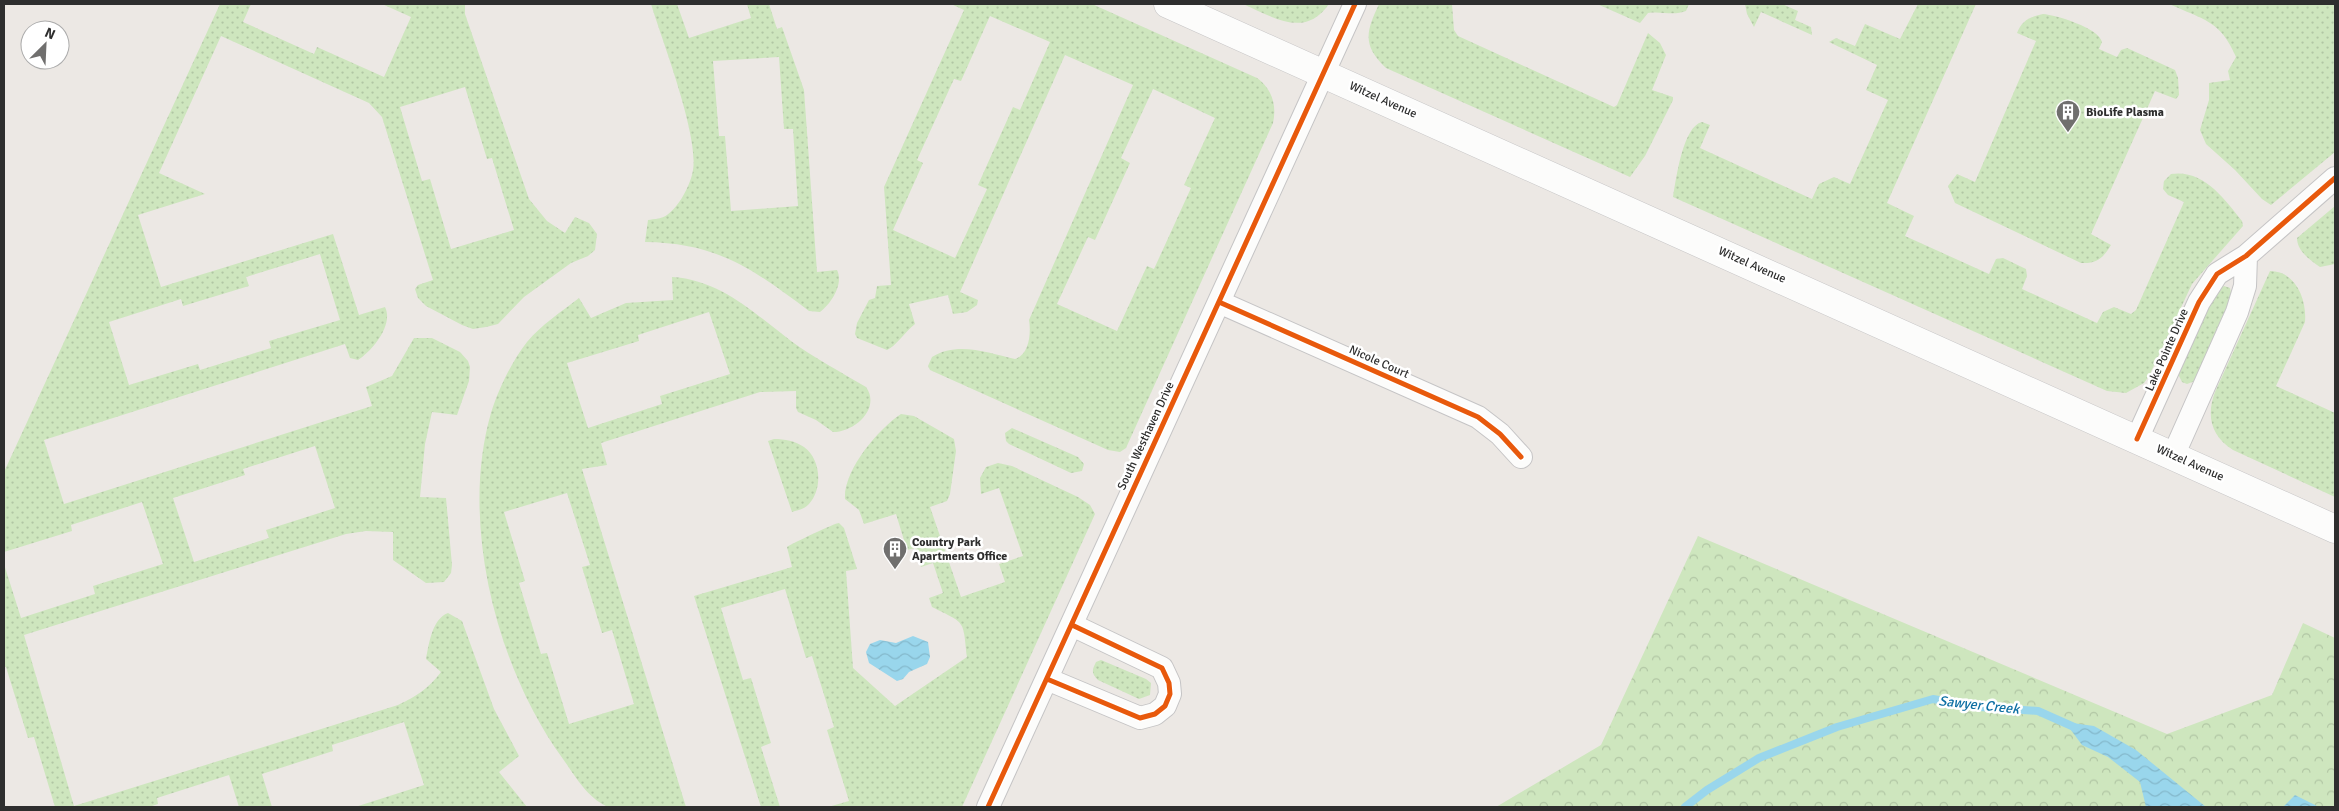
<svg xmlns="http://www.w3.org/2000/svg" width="2339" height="811" font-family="Signika,sans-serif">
  <defs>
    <pattern id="grass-dots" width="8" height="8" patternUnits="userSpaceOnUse" patternTransform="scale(1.25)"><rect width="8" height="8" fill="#cee6be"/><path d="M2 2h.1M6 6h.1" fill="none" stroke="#b1c6a4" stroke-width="1.8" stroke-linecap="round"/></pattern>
    <pattern id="forest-crowns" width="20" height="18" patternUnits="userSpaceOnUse" patternTransform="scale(1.25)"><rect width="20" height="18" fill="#cee6be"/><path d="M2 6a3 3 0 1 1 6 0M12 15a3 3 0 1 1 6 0" fill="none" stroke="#b1c6a4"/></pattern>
    <pattern id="water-waves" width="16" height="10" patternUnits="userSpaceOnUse" patternTransform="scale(1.25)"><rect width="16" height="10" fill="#99d6ec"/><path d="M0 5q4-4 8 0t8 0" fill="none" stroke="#84b8cb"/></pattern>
  </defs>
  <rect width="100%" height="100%" fill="#ece8e4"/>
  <!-- grass -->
  <path fill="url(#grass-dots)" fill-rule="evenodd" d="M220,4H251L243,22L314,54L317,47L384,77L411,17L382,4H465V14L529,199L547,221L565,233L575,217L589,223L597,234L595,250L588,256L571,263L524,297L498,324L486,327L473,329L462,325L426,306L418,298L415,289L418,285L433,280L382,117L369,103L221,36L159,173L205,194L138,215L161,287L333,234L359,315L385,307C394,325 372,351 358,360L350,358L345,344L44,440L64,504L372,406L366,387L392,376L414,338H432L460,352L468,361L470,367L469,381L457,415L432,412L425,444L420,497L446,498L452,565L451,573L444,582L426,583L393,560V532L366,531L346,534L24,635L74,806L398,705C417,696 428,689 441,672L426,659C429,644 432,619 448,613L462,621L494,709L519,756L499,772L527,807H355L424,785L404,722L332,745L333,751L262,774L272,807H239L229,775L157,798L158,804L149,807H55L34,737L28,738L6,667H4V564L21,618L95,594L93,586L163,564L142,502L71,525L72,531L4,552V472ZM465,87L487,159L492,158L514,230L451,249L430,179L422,181L400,107ZM320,254L340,320L269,341L271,348L200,370L198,364L129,385L109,322L181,299L183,306L249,286L246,277ZM315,446L335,508L266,530L269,538L194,562L173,498L245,475L243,469Z
    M651,4H677L689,38L751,18L747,4H769L777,29L782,27L804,90L817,272L837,270C844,284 831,304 820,312L809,311C753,269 718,243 645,242L648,220C654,219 662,219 667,215C679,207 691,184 693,170C699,135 662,40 651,4ZM779,57L784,129H793L798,206L731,211L725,136H719L713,61Z
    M951,4H1092L1257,78C1272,89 1277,105 1273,123L1126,448L1120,452L1108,450L930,370L928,366L932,357C958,341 988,353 1015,359C1030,354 1031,332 1029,320L1133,85L1065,55L960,292L978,300L977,305L967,312L953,314L948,295L909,304L915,324C906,331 895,347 887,350L857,338L855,334L857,323L869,300L875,298L877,286L891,285L884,187L964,10ZM990,16L1050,42L1020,110L1013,107L978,185L987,189L955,258L893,230L923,163L917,160L954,79L961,81ZM1153,89L1215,118L1184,185L1191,188L1154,269L1147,266L1117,331L1057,304L1088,237L1095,240L1130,163L1121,158Z
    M1243,4H1329C1305,39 1273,17 1243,4Z
    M1379,4H1452L1454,30L1458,36L1614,107L1617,105L1648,33L1660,43L1666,55L1652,90L1673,97V100L1645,156L1630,177L1386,68C1362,45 1366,32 1379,4Z
    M1597,4H1689L1686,11C1674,16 1661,11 1648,13L1640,23Z
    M1745,4H1782L1798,11L1795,20L1811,27L1812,35L1761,12L1754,27L1747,14Z
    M1918,4H1976L1887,203L1914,216L1905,236L1989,274L1996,259L2003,258L2026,269L2027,276L2022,289L2097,323L2103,312L2114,307L2131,314L2136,310L2184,202L2168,195L2163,189L2164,181L2171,174C2203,169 2224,198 2242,221L2243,226L2192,284L2149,376L2144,383L2126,393L2107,391L1673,197C1676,179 1683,126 1702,122L1710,125L1700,148L1812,199L1819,184L1834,177L1850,184L1888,100L1866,90L1877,65L1829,42L1836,38L1855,46L1865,24L1900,39Z
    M2169,4H2335V152L2271,205L2262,199L2235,170L2206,144L2200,130L2209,100V83L2230,80L2228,71L2236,57C2220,20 2204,20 2169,4Z
    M2043,14C2056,15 2099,28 2102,42L2099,49L2117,57L2121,50L2127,48L2175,70L2178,78L2179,95L2176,99L2155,91L2091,234L2111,245C2103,258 2097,264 2081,263L1955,203L1948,186L1957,174L1975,182L2036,41L2017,33C2022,20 2030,17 2043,14Z
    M2335,206V264L2320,267C2310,260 2297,251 2297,238Z
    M2270,271C2296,271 2307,300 2305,322L2276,386L2335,413V497L2233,450C2211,436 2206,416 2215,392Z
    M672,277C721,280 754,313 791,341C814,358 841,372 866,387C881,408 855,432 833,432L816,420L798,412L796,408V391L760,392L601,443L607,465L582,469L686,807C672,807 615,811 606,806C587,797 575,776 563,759C497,669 459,523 491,413C498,390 512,361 527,342C541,325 561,312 579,298L591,318L626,303L673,300ZM709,312L730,374L660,396L662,404L588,428L567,363L639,341L638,335ZM567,493L590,565L582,567L602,633L612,630L634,704L569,724L547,653L541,654L519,583L525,581L504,512Z
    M2224,286L2230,288L2232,298L2195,381L2187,384L2182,382L2178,374L2217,290Z
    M901,414L914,416L954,439L956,451L950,494L947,501L930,507L961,597L1005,582L999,564L1023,556L999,488L981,494L980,478L986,467L998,463L1012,466L1078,497L1090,505L1095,514L962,807H828L849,801L827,730L834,727L812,656L806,658L785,589L721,608L743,680L751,678L771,743L761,747L780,807H761L694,596L792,567L787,547C793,543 835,523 839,523L844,528L857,569L846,571L853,668L895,706L967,657C963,619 966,624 932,607L929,598L943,593L933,563L921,567L915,548L907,550L896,514L864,524L859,510L845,499C843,471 878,429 901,414Z
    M1012,428L1078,457L1084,464L1082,471L1071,473L1009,444L1006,441L1005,433Z
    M774,439C785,439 795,441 804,447C821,459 823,489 809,504C805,509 798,510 792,512L768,441Z
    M1101,660L1146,679L1151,683L1150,695L1139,699L1098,680C1091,673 1092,670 1096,662Z"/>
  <!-- forest -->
  <path fill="url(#forest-crowns)" d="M1698,536L2167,734L2272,695L2303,623L2335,638V807H1496L1601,745Z"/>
  <!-- water -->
  <path fill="url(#water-waves)" d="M913,636L928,642L930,657L927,664L909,672L903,679L897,681L869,663L866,652L870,644L880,640L896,643Z
    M2065,722L2094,726L2136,750L2206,807H2146L2140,782L2108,757L2082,745Z
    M2295,795L2319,807H2283Z"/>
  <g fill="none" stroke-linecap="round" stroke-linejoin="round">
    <!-- stream -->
    <path stroke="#99d6ec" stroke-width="8" d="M1685,807L1707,790L1759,758L1837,727L1933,699L1980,707L2038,711L2074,727"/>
    <defs>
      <path id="minor" d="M1219,302L1478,417L1500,434L1521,457
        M2137,439L2199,302L2217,274L2246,256L2335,178
        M2173,456L2237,312L2245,286L2246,256
        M1047,679L1140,718L1155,714L1165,706L1170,694L1169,683L1162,668L1072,625
        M988,807L1355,4"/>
      <path id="secondary" d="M1168,4L2335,529"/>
    </defs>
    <!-- minor casing -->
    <use href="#minor" stroke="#c5c4c5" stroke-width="24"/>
    <!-- secondary casing -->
    <use href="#secondary" stroke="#c5c4c5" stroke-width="29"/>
    <!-- minor -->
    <use href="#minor" stroke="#fcfcfb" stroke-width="22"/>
    <!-- secondary -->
    <use href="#secondary" stroke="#fcfcfb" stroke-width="28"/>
    <defs>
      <path id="cycleway" d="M1219,302L1478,417L1500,434L1521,457
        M2137,439L2199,302L2217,274L2246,256L2335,178
        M1047,679L1140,718L1155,714L1165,706L1170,694L1169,683L1162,668L1072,625
        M988,807L1355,4"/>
    </defs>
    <!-- cycleway casing -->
    <use href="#cycleway" stroke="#fff" stroke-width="8"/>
    <!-- cycleway -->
    <use href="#cycleway" stroke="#e8590c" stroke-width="5"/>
  </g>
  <!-- icons -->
  <defs>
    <symbol id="building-pin" viewBox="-11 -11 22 30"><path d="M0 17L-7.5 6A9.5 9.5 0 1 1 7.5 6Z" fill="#706f6e" stroke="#fff"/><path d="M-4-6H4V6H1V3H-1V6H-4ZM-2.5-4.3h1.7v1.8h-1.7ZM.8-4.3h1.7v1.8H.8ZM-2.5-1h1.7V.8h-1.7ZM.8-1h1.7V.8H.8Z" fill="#fff"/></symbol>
  </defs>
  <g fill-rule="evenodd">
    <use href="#building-pin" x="2054" y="98" width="28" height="38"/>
    <use href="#building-pin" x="881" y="535" width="28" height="38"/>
  </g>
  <g text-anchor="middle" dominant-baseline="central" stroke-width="5" stroke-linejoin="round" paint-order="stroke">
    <!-- street labels -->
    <g font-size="12" fill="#2e2e2e" stroke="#fff">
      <text transform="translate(1383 100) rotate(24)">Witzel Avenue</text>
      <text transform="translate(1752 265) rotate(24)">Witzel Avenue</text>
      <text transform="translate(2167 350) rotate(-66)">Lake Pointe Drive</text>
      <text transform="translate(1379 362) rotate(24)">Nicole Court</text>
      <text transform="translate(1146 436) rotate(-65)">South Westhaven Drive</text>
      <text transform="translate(2190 463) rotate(24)">Witzel Avenue</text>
    </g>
    <!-- poi labels -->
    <g font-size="12" font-weight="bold" fill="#2e2e2e" stroke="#fff" text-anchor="start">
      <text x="2086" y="112">BioLife Plasma</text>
      <text x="912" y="542">Country Park<tspan x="912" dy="14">Apartments Office</tspan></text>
    </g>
    <!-- water labels -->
    <g font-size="14" font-style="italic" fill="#0d6fa3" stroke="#fff">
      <text transform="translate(1979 705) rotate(6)">Sawyer Creek</text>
    </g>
  </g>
  <!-- border -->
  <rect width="2339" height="811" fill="none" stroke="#2e2e2e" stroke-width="10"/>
  <!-- north arrow -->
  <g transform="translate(45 45) rotate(24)"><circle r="24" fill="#ffffff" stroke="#ababab"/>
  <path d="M0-4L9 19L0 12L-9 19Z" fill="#706f6e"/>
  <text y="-8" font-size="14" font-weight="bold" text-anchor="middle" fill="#2e2e2e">N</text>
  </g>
</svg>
